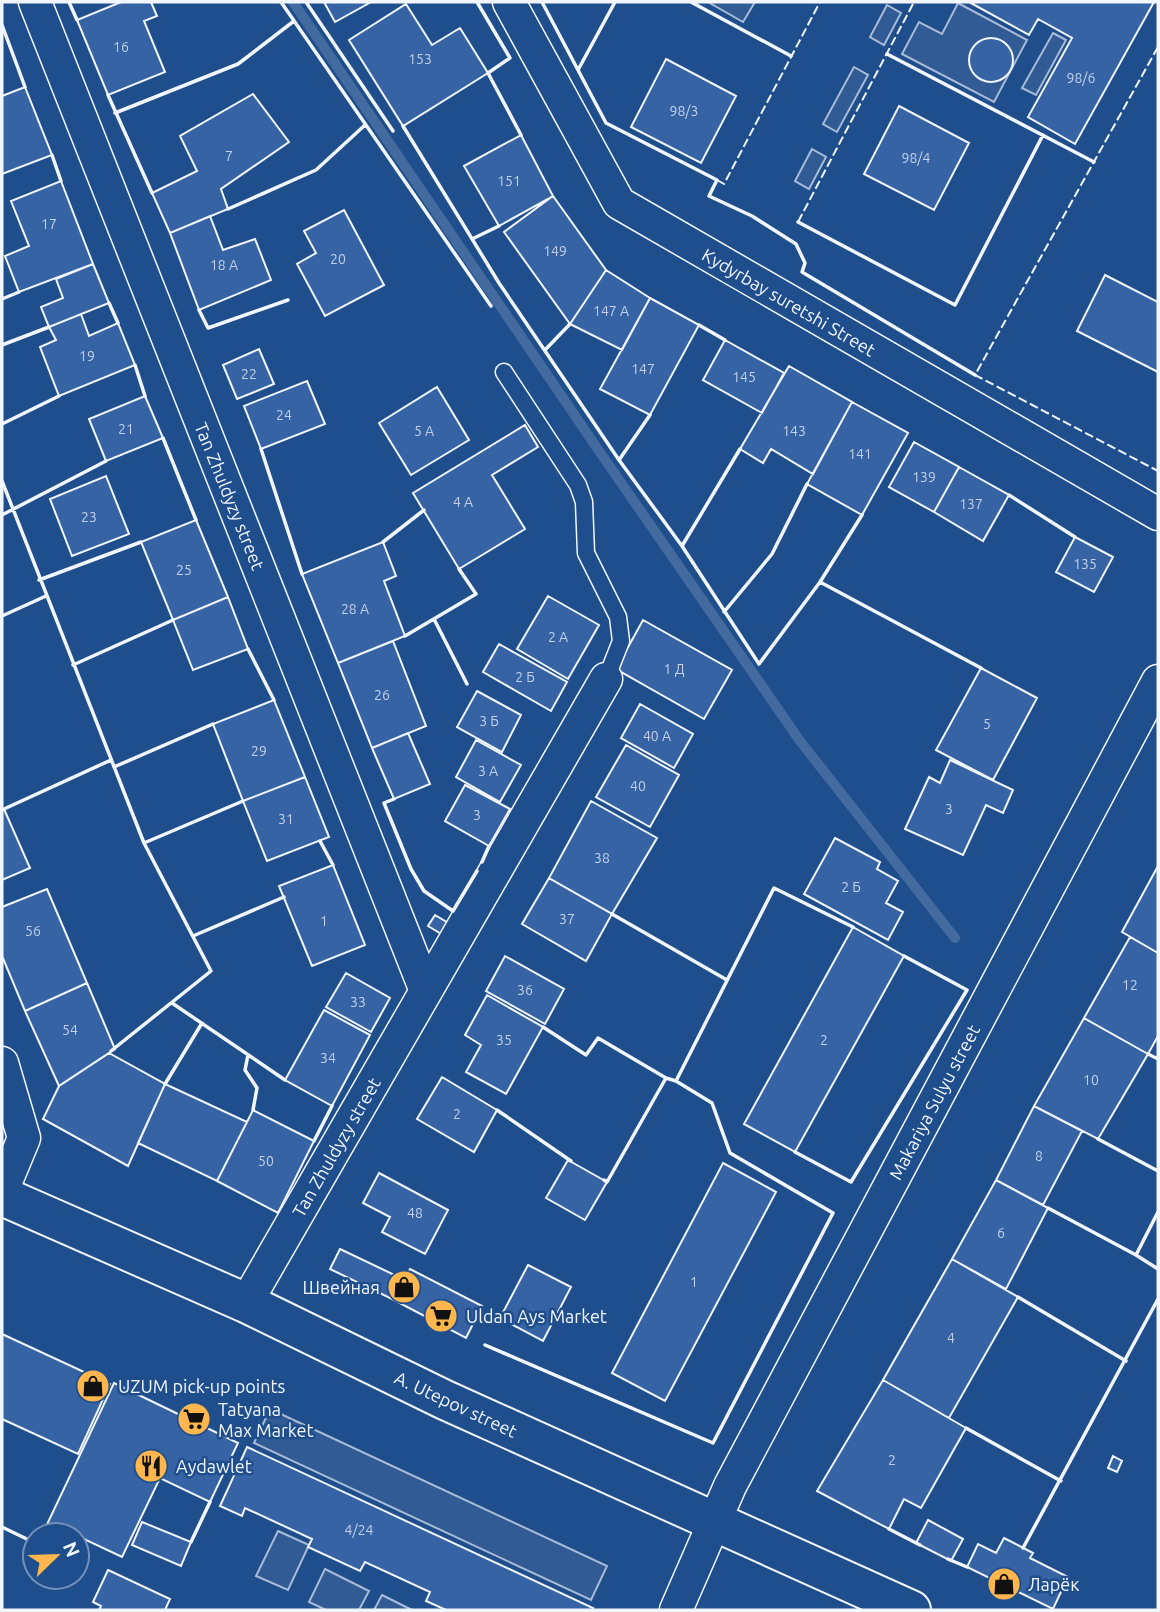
<svg xmlns="http://www.w3.org/2000/svg" width="1160" height="1612" font-family="Ubuntu,sans-serif">
  <rect width="100%" height="100%" fill="#1f4e8c"/>
  <!-- built -->
  <path fill="#305b95" stroke="#a8bbd7" stroke-width="2" d="M708,2H755L743,22Z
    M958,3L1027,40L994,102L902,54L919,22L942,34Z
    M887,5L901,13L884,45L870,37Z
    M1053,33L1066,40L1036,95L1022,88Z
    M854,67L868,75L837,132L823,124Z
    M812,149L826,157L809,189L795,181Z
    M270,1409L607,1566L591,1600L254,1443Z
    M278,1531L309,1545L288,1590L256,1576Z
    M325,1569L369,1591L359,1610H326L309,1602Z
    M382,1595L412,1610H374Z"/>
  <g fill="none" stroke-linecap="round" stroke-linejoin="round">
    <!-- stream -->
    <path stroke="#446ba0" stroke-width="10" d="M293,2L597,448L800,741L955,938"/>
  </g>
  <!-- building -->
  <path fill="#3563a3" stroke="#f2f6ff" stroke-width="2" d="M121,2H151L157,16L144,21L165,72L108,95L77,20Z
    M324,2H371L335,22Z
    M969,2H1154L1075,144L1028,117L1072,38L1038,19L1029,35Z
    M406,4L432,45L460,28L488,73L403,126L349,40Z
    M969 60a22 22 0 1 1 44 0a22 22 0 1 1-44 0Z
    M666,59L736,96L701,163L631,127Z
    M25,87L52,155L2,174V96Z
    M253,94L289,142L221,189L228,209L170,233L152,193L197,171L180,136Z
    M899,106L969,143L934,210L864,174Z
    M521,135L553,196L499,226L464,166Z
    M61,181L93,264L19,292L5,256L29,246L11,201Z
    M553,196L606,270L570,324L504,232Z
    M344,210L384,285L325,316L297,264L316,253L304,231Z
    M210,216L223,250L255,239L271,280L199,310L170,233Z
    M93,264L109,303L49,327L41,307L63,298L56,279Z
    M606,270L650,298L622,350L570,324Z
    M1105,275L1158,302V372L1077,331Z
    M650,298L699,325L650,415L600,389Z
    M81,314L89,336L118,323L135,365L59,396L40,347L56,340L49,327Z
    M725,340L784,373L762,413L703,380Z
    M259,349L274,384L237,399L223,365Z
    M789,366L852,402L813,474L771,449L763,463L740,449Z
    M307,381L325,424L261,449L244,406Z
    M437,387L469,440L411,475L379,423Z
    M145,396L163,438L106,461L89,419Z
    M852,402L908,433L862,515L807,484Z
    M525,425L538,447L492,475L525,529L459,569L413,493Z
    M914,442L959,467L934,512L889,487Z
    M959,467L1009,495L983,541L934,512Z
    M106,476L129,534L72,556L50,499Z
    M196,520L228,597L173,620L141,542Z
    M1075,537L1113,557L1094,592L1056,572Z
    M383,542L396,576L384,581L405,636L338,663L302,574Z
    M548,596L599,625L568,679L517,649Z
    M228,597L248,649L193,670L173,620Z
    M643,620L732,670L704,719L616,669Z
    M393,641L426,726L372,748L338,663Z
    M499,644L567,682L551,711L483,672Z
    M981,668L1037,698L993,780L936,750Z
    M477,691L521,715L502,752L457,727Z
    M274,700L305,777L243,801L213,724Z
    M640,704L693,734L674,768L621,738Z
    M408,733L430,784L394,799L372,748Z
    M476,740L521,765L500,802L456,777Z
    M626,745L679,775L650,827L596,797Z
    M950,760L1013,790L1003,813L986,805L963,855L905,829L929,777L940,783Z
    M305,777L329,837L267,861L243,801Z
    M465,785L510,809L489,846L445,821Z
    M591,801L657,838L612,914L549,878Z
    M4,809L30,868L2,880V810Z
    M835,838L880,862L877,869L898,881L886,903L903,912L888,940L804,894Z
    M333,865L365,945L312,966L279,886Z
    M1158,866V953L1122,932Z
    M549,878L612,914L586,961L522,924Z
    M47,889L87,983L25,1011L2,956V907Z
    M435,915L450,924L443,935L428,926Z
    M853,927L904,956L795,1152L744,1124Z
    M1130,937L1158,953V1036L1148,1054L1084,1018Z
    M505,956L564,989L545,1024L486,991Z
    M346,973L390,998L371,1032L326,1007Z
    M87,983L115,1049L59,1086L25,1011Z
    M487,995L543,1027L506,1094L466,1072L481,1045L465,1035Z
    M324,1010L370,1035L332,1106L285,1080Z
    M1084,1018L1148,1054L1098,1139L1034,1106Z
    M109,1053L165,1084L128,1166L43,1119L59,1086Z
    M442,1077L497,1110L474,1152L417,1119Z
    M165,1084L247,1122L217,1181L138,1143Z
    M1034,1106L1082,1131L1043,1205L996,1180Z
    M253,1110L314,1141L278,1213L217,1181Z
    M568,1160L607,1182L585,1220L546,1198Z
    M723,1163L776,1192L665,1401L612,1373Z
    M379,1173L448,1210L425,1254L382,1232L390,1217L363,1203Z
    M996,1180L1048,1208L1006,1289L952,1259Z
    M340,1249L405,1280L394,1300L330,1269Z
    M952,1259L1018,1297L949,1418L883,1380Z
    M528,1265L571,1287L543,1341L500,1318Z
    M410,1269L482,1306L466,1338L394,1300Z
    M2,1334L110,1384L78,1454L2,1419Z
    M883,1380L966,1428L921,1508L904,1499L889,1529L817,1491Z
    M114,1383L238,1443L210,1502L160,1478L122,1557L82,1538L77,1547V1535H42Z
    M247,1447L593,1608L591,1610H446L426,1601L430,1592L365,1562L360,1571L308,1547L312,1539L245,1508L242,1516L220,1506Z
    M1113,1456L1122,1461L1117,1472L1108,1468Z
    M928,1520L963,1539L951,1561L916,1543Z
    M142,1522L191,1542L181,1566L132,1545Z
    M1004,1538L1033,1553L1030,1558L1068,1577L1053,1609L967,1567L978,1544L996,1553Z
    M108,1570L170,1599L165,1610H99L101,1606L93,1602Z"/>
  <g fill="none" stroke-linecap="round" stroke-linejoin="round">
    <defs>
      <path id="service" d="M504,372L578,485L584,502L586,553L618,617L621,641L606,679"/>
      <path id="minor" d="M35,2L426,991
        M509,2L619,203L1158,514
        M2,1063L24,1138L2,1191
        M246,1303L606,679
        M676,1610L730,1486L1158,681"/>
      <path id="secondary" d="M2,1196L246,1303L445,1400L911,1610"/>
    </defs>
    <!-- service casing -->
    <use href="#service" stroke="#f2f6ff" stroke-width="19"/>
    <!-- minor casing -->
    <use href="#minor" stroke="#f2f6ff" stroke-width="35"/>
    <!-- secondary casing -->
    <use href="#secondary" stroke="#f2f6ff" stroke-width="42"/>
    <!-- service -->
    <use href="#service" stroke="#1f4e8c" stroke-width="16"/>
    <!-- minor -->
    <use href="#minor" stroke="#1f4e8c" stroke-width="32"/>
    <!-- secondary -->
    <use href="#secondary" stroke="#1f4e8c" stroke-width="38"/>
    <!-- fence -->
    <path stroke="#f2f6ff" stroke-width="2" stroke-dasharray="9 3.5" stroke-linecap="butt" d="M1158,47L975,375L1158,471
      M717,180L724,184L820,2
      M798,222L914,2"/>
    <!-- wall -->
    <path stroke="#f2f6ff" stroke-width="3.5" d="M69,2L77,20
      M281,2L491,306
      M306,2L393,131
      M477,2L510,58L488,73L521,135
      M542,2L606,123L717,180L709,196L752,216L796,244L805,263L802,272L975,375
      M691,2L791,56
      M2,25L25,87
      M887,54L1094,162
      M578,70L615,2
      M108,95L152,193
      M115,113L238,64L294,21
      M403,126L499,283L619,460
      M52,155L61,181
      M228,209L316,170L365,125
      M798,222L955,305L1043,135
      M472,239L499,226
      M2,299L19,292
      M109,303L118,323
      M199,310L208,328L288,300
      M699,325L725,340
      M2,345L49,327
      M545,350L570,324
      M135,365L145,396
      M650,415L619,460L682,546
      M2,424L59,396
      M163,438L196,520
      M261,449L302,574
      M740,449L682,546L759,664L820,582
      M2,481L144,843L211,971L111,1051
      M1009,495L1075,537
      M2,515L106,461
      M862,515L820,582L981,668
      M383,542L424,510
      M39,580L141,542
      M724,612L772,554L807,484
      M2,616L46,596
      M434,619L467,684
      M405,636L476,594L459,569
      M248,649L274,700
      M73,665L173,620
      M114,767L213,724
      M394,799L384,803L411,869L424,891L453,911L477,871
      M4,809L111,760
      M320,841L333,865
      M144,843L243,801
      M482,862L489,846
      M612,914L727,980
      M193,936L284,897
      M172,1003L285,1080
      M543,1027L586,1055L598,1038L666,1078
      M1148,1054L1158,1059
      M248,1055L245,1070L257,1088L253,1110
      M676,1081L774,888L853,927
      M165,1084L202,1023
      M497,1110L571,1161
      M1098,1139L1158,1171
      M314,1141L332,1106
      M795,1152L851,1182L967,990L904,956
      M1048,1208L1136,1255
      M1158,1212L1136,1255L1158,1269
      M1018,1297L1126,1361
      M485,1345L713,1443L833,1213L730,1153L712,1103L676,1081L666,1078L607,1182L604,1180
      M966,1428L1061,1481
      M2,1527L35,1543
      M889,1529L920,1545
      M191,1542L210,1502
      M1023,1548L1158,1299
      M948,1559L967,1567"/>
  </g>
  <!-- icons -->
  <defs>
    <symbol id="shop-disc" viewBox="-11 -11 22 22"><circle r="9.5" fill="#ffb74d" stroke="#1f4e8c"/><path d="M-5-2.5h2.3a2.7 3.5 0 0 1 5.4 0H5L5.5 6h-11ZM-1.5-2.5h3a1.5 2.3 0 0 0-3 0Z" fill="#111"/></symbol>
    <symbol id="supermarket-disc" viewBox="-11 -11 22 22"><circle r="9.5" fill="#ffb74d" stroke="#1f4e8c"/><path d="M-6-5.5h2.5l.6 2H6L4.5 2H-2.5L-4.4-4H-6ZM-1.5 3.2a1.3 1.3 0 1 0 .1 0ZM3 3.2a1.3 1.3 0 1 0 .1 0Z" fill="#111"/></symbol>
    <symbol id="restaurant-disc" viewBox="-11 -11 22 22"><circle r="9.5" fill="#ffb74d" stroke="#1f4e8c"/><path d="M-5-6h1v4h1v-4h1v4h1v-4h1v5L-1.5 .5V6h-2V.5L-5-1ZM5-6V6H3V1.5H1.5Q1.5-4 5-6Z" fill="#111"/></symbol>
  </defs>
  <g fill-rule="evenodd">
    <use href="#shop-disc" x="385" y="1268" width="38" height="38"/>
    <use href="#supermarket-disc" x="422" y="1297" width="38" height="38"/>
    <use href="#shop-disc" x="74" y="1367" width="38" height="38"/>
    <use href="#supermarket-disc" x="175" y="1400" width="38" height="38"/>
    <use href="#restaurant-disc" x="132" y="1447" width="38" height="38"/>
    <use href="#shop-disc" x="985" y="1565" width="38" height="38"/>
  </g>
  <g text-anchor="middle" dominant-baseline="central" stroke-width="5" stroke-linejoin="round" paint-order="stroke">
    <!-- number labels -->
    <g font-size="14" fill="#c3d1e8">
      <text x="121" y="47">16</text>
      <text x="420" y="59">153</text>
      <text x="1081" y="78">98/6</text>
      <text x="684" y="111">98/3</text>
      <text x="229" y="156">7</text>
      <text x="916" y="158">98/4</text>
      <text x="509" y="181">151</text>
      <text x="49" y="224">17</text>
      <text x="555" y="251">149</text>
      <text x="338" y="259">20</text>
      <text x="224" y="265">18 А</text>
      <text x="611" y="311">147 А</text>
      <text x="87" y="356">19</text>
      <text x="643" y="369">147</text>
      <text x="249" y="374">22</text>
      <text x="744" y="377">145</text>
      <text x="284" y="415">24</text>
      <text x="126" y="429">21</text>
      <text x="424" y="431">5 А</text>
      <text x="794" y="431">143</text>
      <text x="860" y="454">141</text>
      <text x="924" y="477">139</text>
      <text x="463" y="502">4 А</text>
      <text x="971" y="504">137</text>
      <text x="89" y="517">23</text>
      <text x="1085" y="564">135</text>
      <text x="184" y="570">25</text>
      <text x="355" y="609">28 А</text>
      <text x="558" y="637">2 А</text>
      <text x="674" y="669">1 Д</text>
      <text x="525" y="677">2 Б</text>
      <text x="382" y="695">26</text>
      <text x="489" y="721">3 Б</text>
      <text x="987" y="724">5</text>
      <text x="657" y="736">40 А</text>
      <text x="259" y="751">29</text>
      <text x="488" y="771">3 А</text>
      <text x="638" y="786">40</text>
      <text x="949" y="809">3</text>
      <text x="477" y="815">3</text>
      <text x="286" y="819">31</text>
      <text x="602" y="858">38</text>
      <text x="851" y="887">2 Б</text>
      <text x="567" y="919">37</text>
      <text x="324" y="921">1</text>
      <text x="33" y="931">56</text>
      <text x="1130" y="985">12</text>
      <text x="525" y="990">36</text>
      <text x="358" y="1002">33</text>
      <text x="70" y="1030">54</text>
      <text x="504" y="1040">35</text>
      <text x="824" y="1040">2</text>
      <text x="328" y="1058">34</text>
      <text x="1091" y="1080">10</text>
      <text x="457" y="1114">2</text>
      <text x="1039" y="1156">8</text>
      <text x="266" y="1161">50</text>
      <text x="415" y="1213">48</text>
      <text x="1001" y="1233">6</text>
      <text x="694" y="1282">1</text>
      <text x="951" y="1338">4</text>
      <text x="892" y="1460">2</text>
      <text x="359" y="1530">4/24</text>
    </g>
    <!-- street labels -->
    <g font-size="18" fill="#f2f6ff" stroke="#1f4e8c">
      <text transform="translate(789 302) rotate(30)">Kydyrbay suretshi Street</text>
      <text transform="translate(230 496) rotate(68)">Tan Zhuldyzy street</text>
      <text transform="translate(934 1102) rotate(-62)">Makariya Sulyu street</text>
      <text transform="translate(336 1147) rotate(-60)">Tan Zhuldyzy street</text>
      <text transform="translate(456 1404) rotate(25)">A. Utepov street</text>
    </g>
    <!-- poi labels -->
    <g font-size="18" fill="#f2f6ff" stroke="#1f4e8c" text-anchor="start">
      <text x="380" y="1287" text-anchor="end">Швейная</text>
      <text x="466" y="1316">Uldan Ays Market</text>
      <text x="118" y="1386">UZUM pick-up points</text>
      <text x="218" y="1409">Tatyana<tspan x="218" dy="21">Max Market</tspan></text>
      <text x="176" y="1466">Aydawlet</text>
      <text x="1028" y="1584">Ларёк</text>
    </g>
  </g>
  <!-- border -->
  <rect width="1160" height="1612" fill="none" stroke="#f2f6ff" stroke-width="7"/>
  <!-- north arrow -->
  <g transform="translate(56 1556) rotate(67)"><circle r="33" fill="#1f4e8c" stroke="#7391ba" stroke-width="2"/>
  <path d="M0-5L12 26L0 18L-12 26Z" fill="#ffb74d"/>
  <text y="-10" font-size="19" font-weight="bold" text-anchor="middle" fill="#f2f6ff">N</text>
  </g>
</svg>
